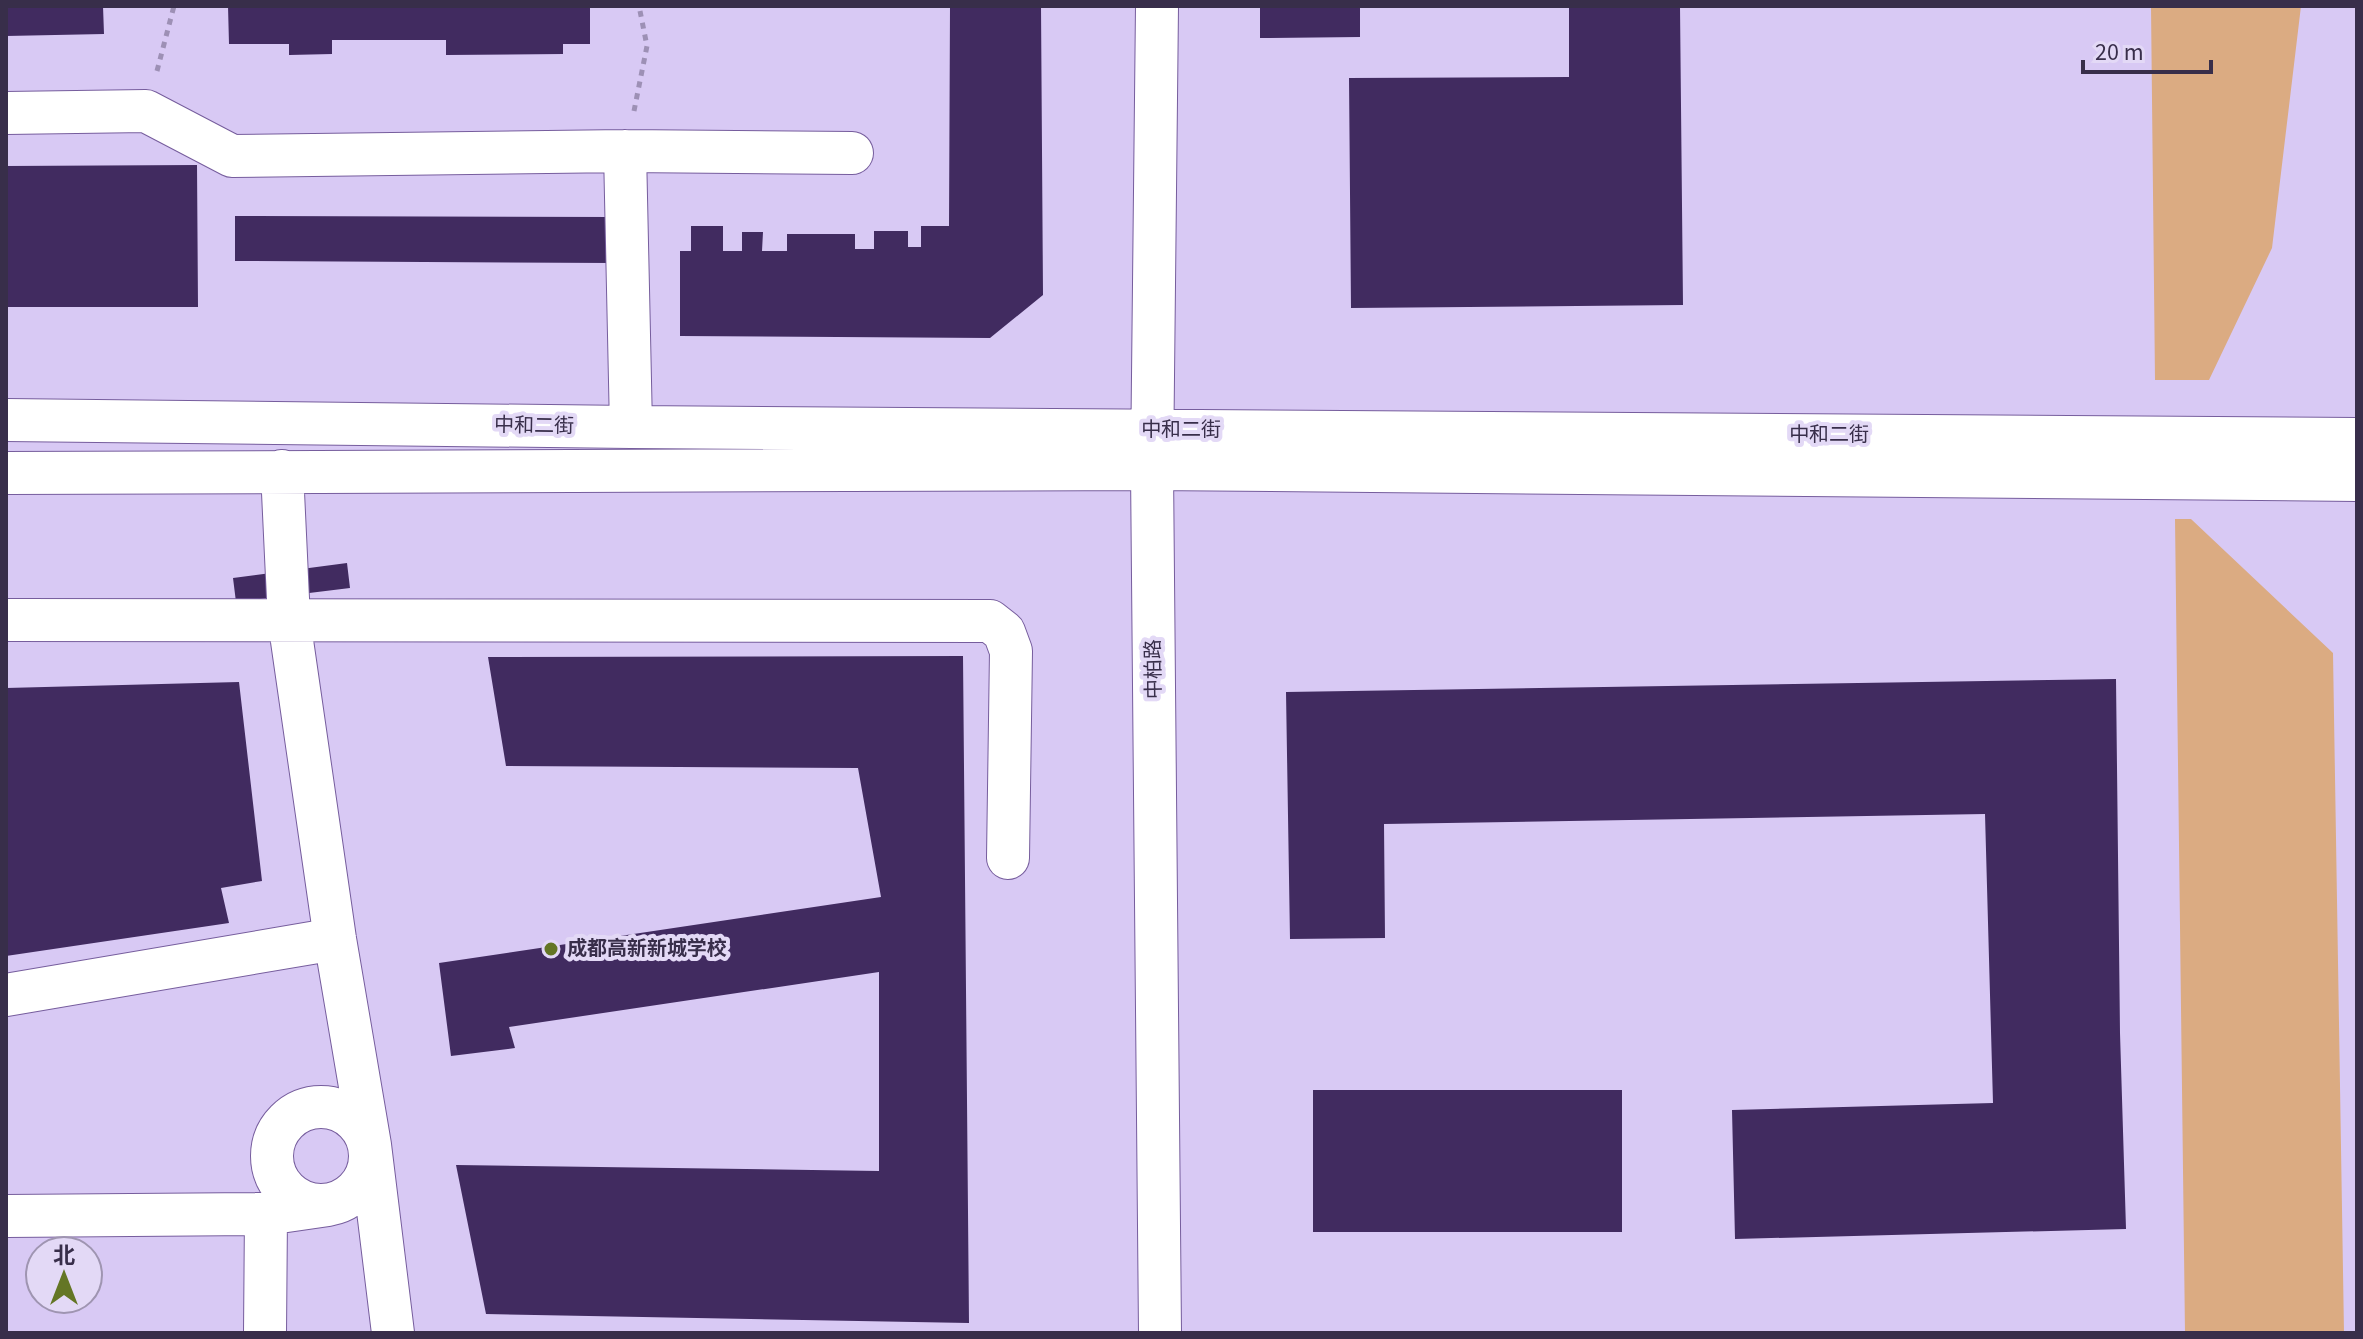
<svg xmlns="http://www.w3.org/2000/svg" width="2363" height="1339" font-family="'Source Sans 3','Noto Sans SC',sans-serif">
  <rect width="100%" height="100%" fill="#d8c9f4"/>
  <!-- green -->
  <path fill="#dbab82" d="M2151,6H2301L2272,248L2209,380H2155Z
    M2175,519H2191L2333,653L2344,1333H2185Z"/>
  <!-- building -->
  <path fill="#412b60" d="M6,6H103L104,34L6,36Z
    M228,6H590V44H563V54L446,55V40H332V54L289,55V44H229Z
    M950,6H1041L1043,295L990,338L680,336V251H691V226H723V251H742V232H763L762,251H787V234H855V249H874V231H908V247H921V226H949Z
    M1260,6H1360V37L1260,38Z
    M1569,6H1680L1683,305L1351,308L1349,78L1569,77Z
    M197,165L198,307H6V166Z
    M235,216L612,217V263L235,261Z
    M347,563L350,588L236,602L233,578Z
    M963,656L969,1323L486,1314L456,1165L879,1171V972L509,1027L515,1048L451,1056L439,963L881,897L858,768L506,766L488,657Z
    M2116,679L2120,1033L2126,1229L1735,1239L1732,1110L1993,1103L1985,814L1384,824L1385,938L1290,939L1286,692Z
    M239,682L262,881L221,888L229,923L6,956V688Z
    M1313,1090H1622V1232H1313Z"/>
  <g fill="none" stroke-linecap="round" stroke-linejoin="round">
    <defs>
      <path id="minor" d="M1157,6L1152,469L1160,1333
        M6,113L146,111L232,156L625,151L852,153
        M625,151L631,427
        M6,420L631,427L2357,439
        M282,471L289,620L335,939L370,1145L393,1333
        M6,473L1152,469L2357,480
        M6,620L990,621L1004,632L1011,651L1008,858
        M6,995L335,939
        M272 1156a49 49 0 1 1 98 0a49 49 0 1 1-98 0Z
        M6,1216L266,1214L328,1205
        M265,1333L266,1214"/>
    </defs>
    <!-- minor casing -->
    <use href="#minor" stroke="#765d9d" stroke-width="44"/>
    <!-- path -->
    <path stroke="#9d90b5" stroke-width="5" stroke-dasharray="6 6" stroke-linecap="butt" d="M157,71L174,6
      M634,111L647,46L639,6"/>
    <!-- minor -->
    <use href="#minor" stroke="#fff" stroke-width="42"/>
  </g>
  <!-- markers -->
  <circle fill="#647625" stroke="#e3d9f6" stroke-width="3" cx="551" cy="949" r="8"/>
  <g text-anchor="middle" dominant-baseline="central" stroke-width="8" stroke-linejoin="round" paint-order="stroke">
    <!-- street labels -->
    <g font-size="20" fill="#382e4a" stroke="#e3d9f6">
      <text transform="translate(534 426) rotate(1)">中和二街</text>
      <text x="1181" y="430">中和二街</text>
      <text x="1829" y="435">中和二街</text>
      <text transform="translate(1154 669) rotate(-91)">中柏路</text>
    </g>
    <!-- poi labels -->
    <g font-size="20" font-weight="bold" fill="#382e4a" stroke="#e3d9f6" text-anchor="start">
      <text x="567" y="949">成都高新新城学校</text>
    </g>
  </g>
  <!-- border -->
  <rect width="2363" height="1339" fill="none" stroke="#382e4a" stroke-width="16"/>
  <!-- north arrow -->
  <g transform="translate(64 1275)"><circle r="38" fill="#e3d9f6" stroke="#9f95b1" stroke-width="2"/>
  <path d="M0-6L14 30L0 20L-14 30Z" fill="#647625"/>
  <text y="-12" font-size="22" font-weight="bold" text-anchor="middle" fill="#382e4a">北</text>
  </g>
  <!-- scale -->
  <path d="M2083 60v12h128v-12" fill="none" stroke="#382e4a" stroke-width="4"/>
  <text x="2095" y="60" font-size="24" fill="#382e4a" stroke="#e3d9f6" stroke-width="6" paint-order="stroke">20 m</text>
</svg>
